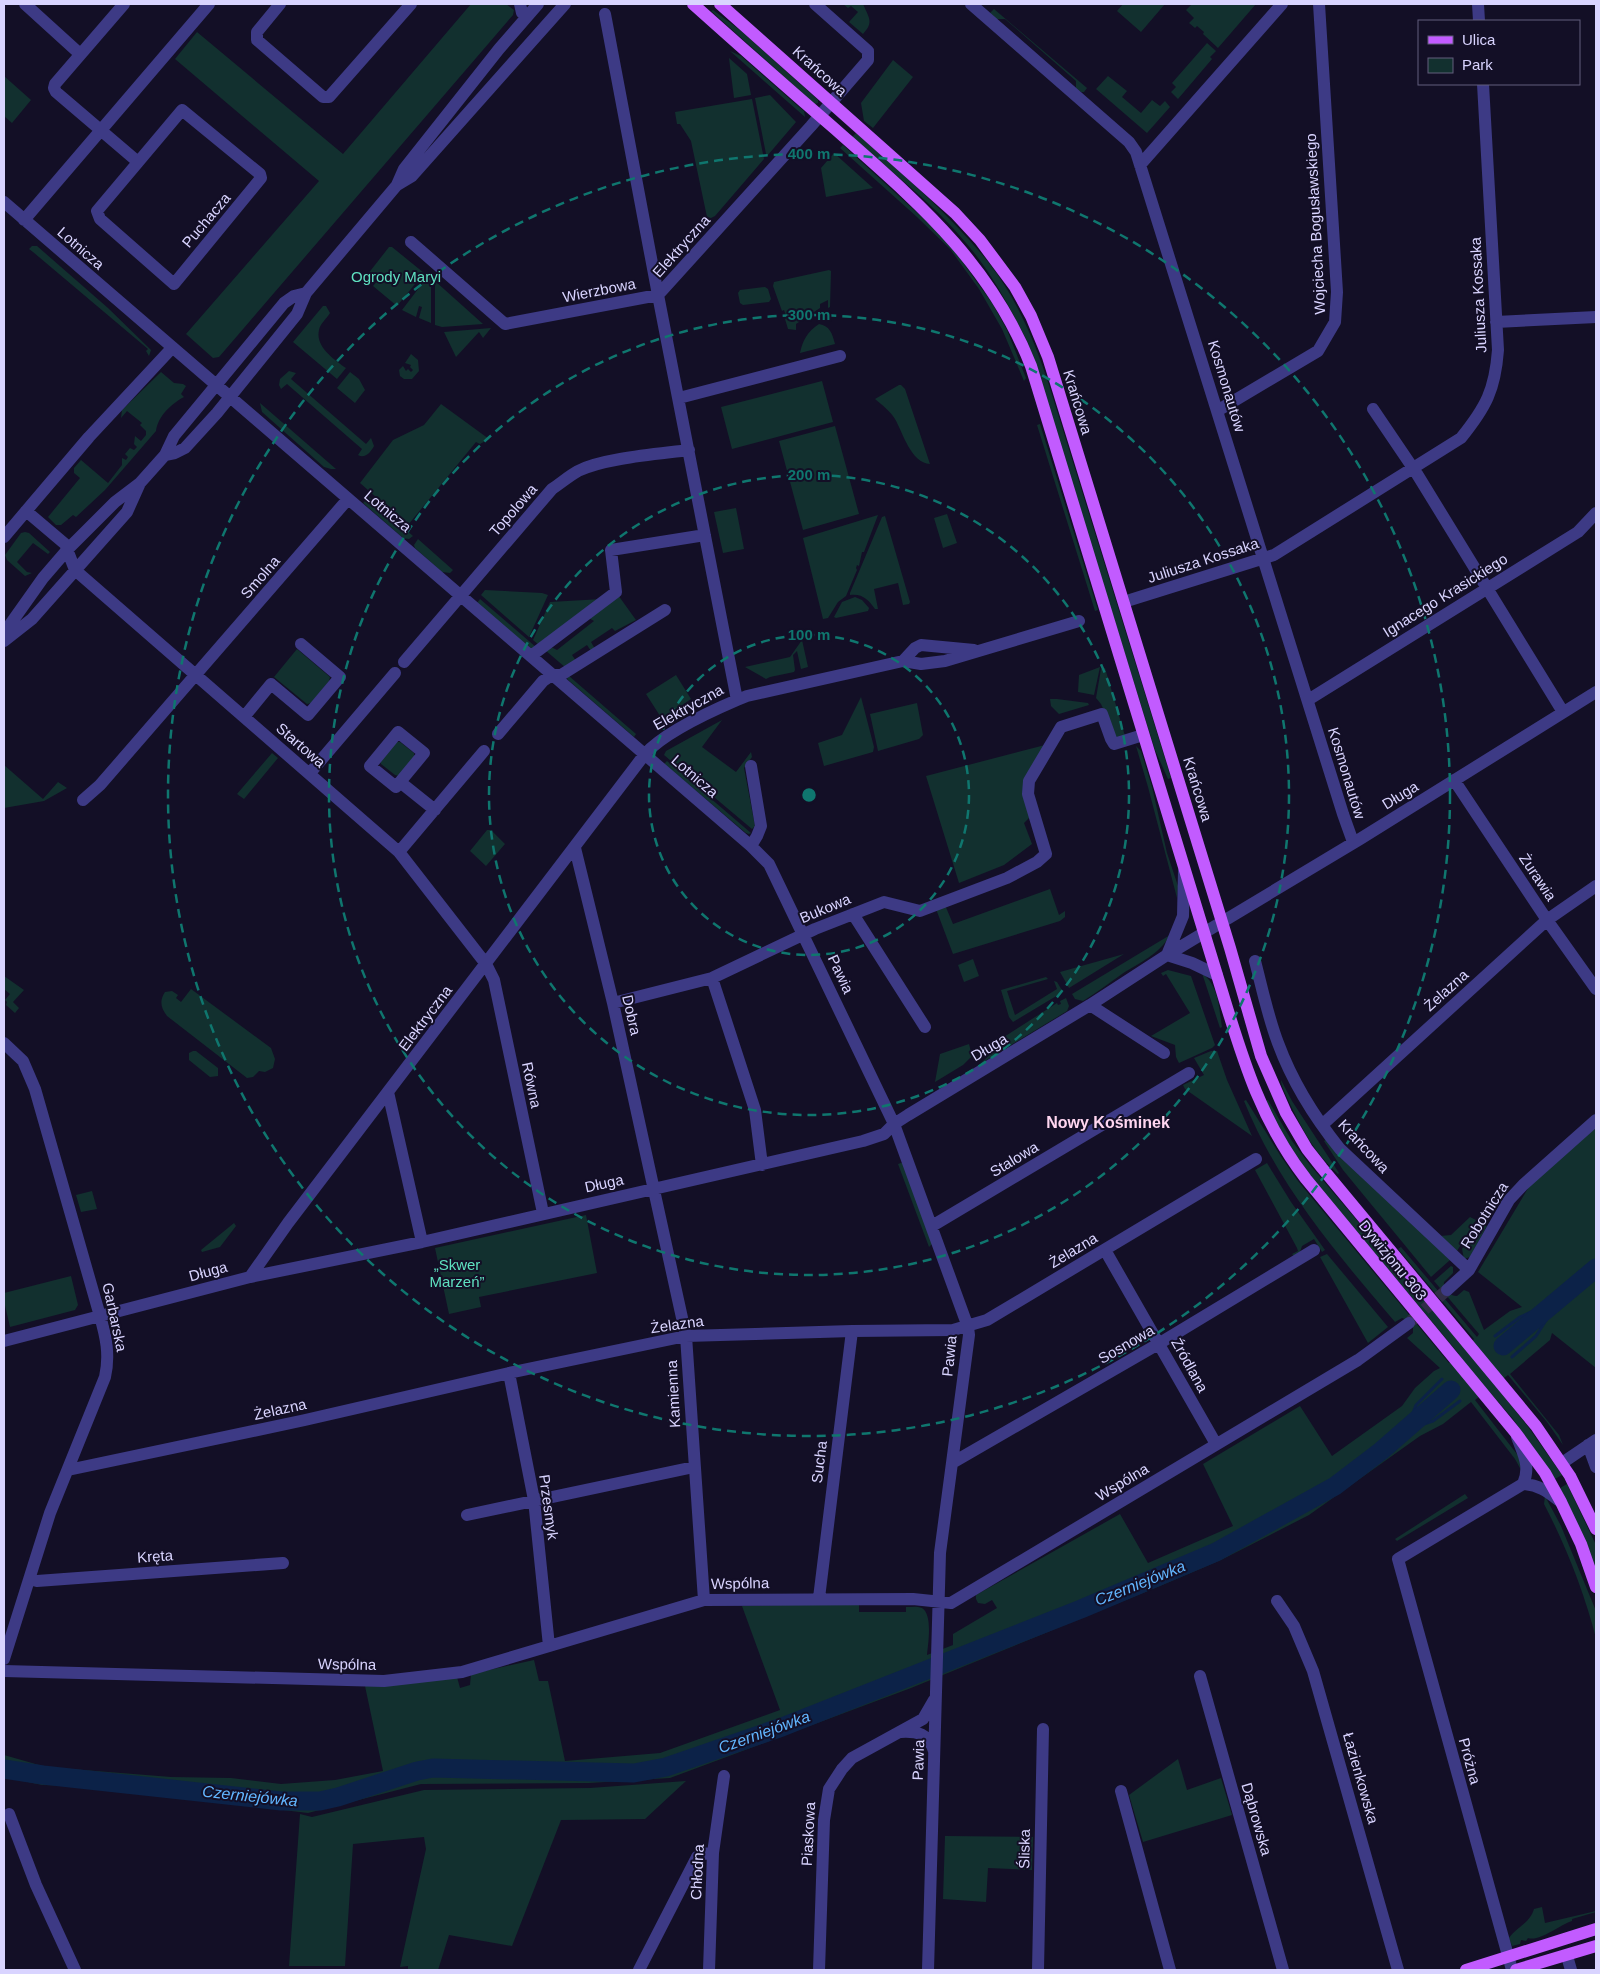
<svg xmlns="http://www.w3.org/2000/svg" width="1600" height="1974" font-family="Arial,sans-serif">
  <rect width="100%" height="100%" fill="#130f26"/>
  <!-- green -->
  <path fill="#12302f" d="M471,4H506L514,10L513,15L219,357L213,358L186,334L319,181L175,59L197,32L343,154Z
    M843,4H863C869,18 874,22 863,34L849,22L858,12L851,6L848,8Z
    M1123,4H1165L1141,32L1117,11Z
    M1192,4H1256L1218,48L1203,34L1204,32L1197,26L1195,28L1189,23L1194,18L1186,10Z
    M994,9L1087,88L1084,92H1081L1076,88V81L1005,19H996L990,13Z
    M713,10L740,30L818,100V103L815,104L808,98L711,11Z
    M1207,43L1216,51L1210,57L1212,59L1178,99L1171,92L1176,87L1172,83Z
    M730,51L741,56L799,107L804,111L805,117Z
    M729,58L747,74L751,95L734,98Z
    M893,60L913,77L873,128L864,121L861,103Z
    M4,76L31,100L12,123L4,116Z
    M1108,76L1127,91L1122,97L1141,113L1152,100L1160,106L1165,101L1170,107L1147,133L1096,89Z
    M770,95L796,122L768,155L766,154L755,98Z
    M752,99L764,159L715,216L711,218L707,217L691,141L680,124H677L675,112Z
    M856,133C902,174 950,214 989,263C1017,299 1035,342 1049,385L1171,778L1168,779L1155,750L1028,343C1010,308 992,273 966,243C933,203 890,171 852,137Z
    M843,145L946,239L992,303L1007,330L1026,378L1024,381L1002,329L979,289L950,249L917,217L840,148Z
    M834,153L873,188L826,197L821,168Z
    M32,246H37L108,308L151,350L149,356L146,351L148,349L33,252L29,249Z
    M389,247H392L424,273L397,306L373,286L378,280L371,275L366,280L364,279Z
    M829,270L831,271L830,307L828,308V300L820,304V308L796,324V330L788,329L785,319L787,318L784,310L782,311L773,286L774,282Z
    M428,276L431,279V323L419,318L422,307L419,306L416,317L402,310Z
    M435,281L483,324L442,327L435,325Z
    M765,287L768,289L771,299L769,302L743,305L740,303L738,293L740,290Z
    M323,306H326L330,313C327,318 320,324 319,330C315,347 335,360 346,368L337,379L293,342Z
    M819,324C830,326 832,333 835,344L800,353C803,340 807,332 819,324Z
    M491,328L483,338L479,332L456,357L444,332Z
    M411,354L418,360L419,371L412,379H404L400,376L399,370L403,366L406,371L408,369L411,372L413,370L410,367L411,365L405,363Z
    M289,371L296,373L291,379L366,444L371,438L374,446C371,452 365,459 358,455L362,449L287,384L281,389L279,385L280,379Z
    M161,372L174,383L183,384L186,386L181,394L184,397C171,404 158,416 156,431L105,490L76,517L73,515L61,525H56L48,517L80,478L74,473V468L81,460L108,483L122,465V458L126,460L128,457L125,454L130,448L134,450L137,447L134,444L135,436L141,441L146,435V431L140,425L142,423L127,411L121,418L122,410Z
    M350,372L359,379L365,390L355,403L337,388Z
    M822,381L833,422L732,449L721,407Z
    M899,385H901L905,389L930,464C911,463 903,433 895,419C890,411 882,405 875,399Z
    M260,403L336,469H331L324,467L262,412Z
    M441,404L489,439L480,444L476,442L408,525L360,483L393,440L424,425Z
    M1040,424L1098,610L1095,611L1037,425Z
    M835,426L859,514L803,530L779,441Z
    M369,497L413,536L409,539L403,538L363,503Z
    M736,508L744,549L723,553L714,512Z
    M947,514L957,543L943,548L934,518Z
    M878,515L864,552H862L859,566L857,565L856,568L857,570L846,596L838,602L828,618L823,619L803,538Z
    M885,516L910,602L909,604L903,605L898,583L874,589L878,609H875C869,600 862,593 850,595V593L882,517Z
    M25,532L29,533L50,552L48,554L33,543L17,562L27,572L32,573L25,576L7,560L5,555L21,533Z
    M418,539L453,570L450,573L442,572L415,548L414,545Z
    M485,590L542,593L548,595L529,637L481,595Z
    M618,595L636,620L615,631L612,628L591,642L595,649L591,651L587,645L572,655L576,661L566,668L545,650L549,646L557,650L594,621L587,617Z
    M855,597L862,600L869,608L868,611L836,618L834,617L842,602Z
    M480,599L537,648H529L477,603Z
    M602,599L539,645L533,640L550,602Z
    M802,640L808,667L801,669L797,651L793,655L795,670L794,672L770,677L766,679L745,667L790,657Z
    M297,649L330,677L329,681L311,703L307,704L274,677Z
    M1100,667L1094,695L1078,692L1079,675Z
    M1105,668L1125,736L1117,739L1101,704L1096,698L1101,669Z
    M676,675L691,699L662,719L646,694Z
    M569,676L636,734L634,737L567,679Z
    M861,697L874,747L873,752L824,766L818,743L842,735Z
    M1050,699H1057L1088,703L1089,705L1059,714L1051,706Z
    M917,703L923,735L919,739L878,751L870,714Z
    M722,720L702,747L736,772L751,752L752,757L744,768L755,826L752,829L664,755L666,751Z
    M395,742H400L414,753V757L399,776L395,775L381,764L380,760Z
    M1045,745L1023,787L1031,816L1024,823L1032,844L1004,865L959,883L926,776Z
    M1136,746L1141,751L1152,787L1167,853L1178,886L1177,898L1148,787Z
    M272,753L278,758L244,799L237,794Z
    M667,761L751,833L749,834L746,833L664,764Z
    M4,765L43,799L58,782L67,788L44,801L4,808Z
    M487,830H491L505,844L486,866L470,851Z
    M1050,889L1059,915L1065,911V917L1060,921L953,954L936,909L945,905L953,924Z
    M1170,935C1159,955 1140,962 1122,974C1109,983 1096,993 1083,1001L1075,999L1072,994Z
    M1124,954L1069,988L1060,972Z
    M973,959L979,976L964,982L958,965Z
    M1168,970L1191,976L1215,1045L1212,1048L1179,1063L1176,1057L1175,1045L1151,1036L1190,1013L1166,974L1163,976L1161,973Z
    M1202,973C1219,986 1219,1008 1222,1027L1220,1028Z
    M4,976L24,990L13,1002L19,1008L15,1013L6,1005L7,1002L5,1000L10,994L4,989Z
    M1046,977L1048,979L1007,991L1015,1015L1057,989L1054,981L1057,982L1063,992L1013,1022L1009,1017L1001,990Z
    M191,989L271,1048L275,1059L273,1068L265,1072L259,1071L253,1077L247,1078L167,1016C161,1008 159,1001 165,992L172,991L178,995L176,998L181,1002Z
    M1066,998L1069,1006L1067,1011L980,1064L999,1046L996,1042L1057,1003L1058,1005L1061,1004L1060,1001Z
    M969,1044L972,1056L963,1065L935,1082L940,1054Z
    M193,1051H196L218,1068V1076L210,1077L189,1060V1053Z
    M1211,1051H1217L1227,1080L1252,1136L1185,1089L1183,1085L1204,1075L1194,1058Z
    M1281,1080L1292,1101L1339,1173L1338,1174C1315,1154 1302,1129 1289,1102C1286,1095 1281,1086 1281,1080Z
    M1246,1100L1280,1155L1298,1181L1449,1363L1459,1354L1305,1170L1289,1146L1265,1101L1268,1100L1292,1141L1310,1165L1465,1348L1474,1339L1398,1249L1401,1247L1477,1337L1479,1334L1434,1281L1451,1266L1453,1267V1273L1444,1282C1443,1289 1449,1296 1457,1296L1464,1290L1469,1292L1484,1330L1510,1311L1522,1307L1478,1272L1530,1185L1596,1127V1368L1552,1333L1550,1340L1510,1374L1559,1435L1563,1445L1547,1422L1508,1375L1495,1385L1529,1428L1562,1475L1555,1479L1513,1419L1488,1390L1475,1400L1520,1458L1521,1470L1515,1459L1471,1402L1443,1424L1420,1436L1309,1515L1221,1560L1160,1586L911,1688L670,1778L589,1783L421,1784L308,1813L83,1786L42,1785L4,1777V1755L46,1767L171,1777L231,1778L281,1784L335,1780L383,1771L365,1686L457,1677L460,1688L470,1685L471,1674L534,1660L539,1681H548L565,1761L660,1753L780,1710L742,1606L859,1603V1612H906V1607C911,1607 917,1606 922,1608C933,1615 928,1644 927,1655L953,1645V1634L997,1608L992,1600L985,1604L978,1603L976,1599V1595L1120,1514L1148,1563L1233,1526L1203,1464L1300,1406L1332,1456L1402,1406L1415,1388L1434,1371L1440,1368L1407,1338L1413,1333V1326L1405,1319L1402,1318L1395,1322C1336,1253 1278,1185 1244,1101Z
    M1327,1139L1450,1260L1431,1277L1343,1170L1324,1141Z
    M901,1163H903L932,1244L929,1247L898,1164Z
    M1267,1163L1291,1202L1325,1250L1322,1252L1314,1239L1302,1246L1300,1252L1294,1256L1292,1254L1298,1251L1297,1248L1255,1170Z
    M92,1191L97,1209L81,1212L76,1195Z
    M586,1215L597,1273L479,1297L481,1307L449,1314L435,1248Z
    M1470,1217L1476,1220L1457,1251L1440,1236L1451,1235Z
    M1478,1222L1487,1226L1470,1257L1464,1259L1462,1249Z
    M234,1223L236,1226L220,1247L202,1252L201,1250Z
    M1327,1254L1388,1327L1368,1343L1320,1257Z
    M71,1276L78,1305L75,1310L10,1327L4,1301V1293Z
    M1567,1484L1596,1545V1569L1560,1488Z
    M1465,1494L1468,1498L1397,1541L1395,1539Z
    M1545,1496L1561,1526L1596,1611V1638C1584,1592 1566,1546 1544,1504Z
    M1178,1759L1187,1790L1221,1778L1232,1815L1143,1842L1129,1795Z
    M686,1781L645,1819L561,1820L512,1946L449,1935L438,1970H408V1966L400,1967L426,1849L424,1837L353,1844L345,1966H289L300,1814L312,1817L424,1790L590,1788Z
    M945,1836L1033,1837L1032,1870L988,1868L986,1902L943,1899Z
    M1542,1907L1545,1923L1596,1911V1912L1572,1919V1921C1559,1925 1540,1942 1528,1938L1526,1941L1521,1940L1520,1944L1512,1946L1509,1938C1517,1927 1530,1923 1534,1909Z"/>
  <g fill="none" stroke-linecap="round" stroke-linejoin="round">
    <!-- stream -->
    <path stroke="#0c2248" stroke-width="3" d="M1495,1336L1520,1317L1558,1300
      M1512,1357L1536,1336L1559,1300
      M1407,1429L1416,1405L1442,1379
      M1408,1429L1433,1421L1460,1401"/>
    <!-- river -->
    <path stroke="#0c2248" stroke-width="19" d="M1503,1346L1596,1268
      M4,1769L43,1775L281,1801H320L338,1797L417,1771L433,1768L634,1773L666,1767L782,1727L1081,1609L1216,1552L1335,1486L1381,1451L1451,1390"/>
    <!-- minor-tunnel -->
    <path stroke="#312d47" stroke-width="12" stroke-dasharray="12 6" stroke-linecap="butt" d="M1411,1321L1447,1290"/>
    <!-- minor -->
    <path stroke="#3d3a85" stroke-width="12" d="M25,4L80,54
      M124,4L55,84L54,88L56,92L138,162
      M280,4L257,32V40L323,97H329L411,4
      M520,4L522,13
      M971,4L1129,142L1136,152L1343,814L1353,842
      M1478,4L1479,21
      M182,110L260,174L261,178L174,284L100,219L97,211Z
      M1140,165L1282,4
      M397,185L404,169L499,49L538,4
      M4,202L751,846
      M24,220L209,4
      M411,242L505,324L658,295L605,14
      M1496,322L1596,317
      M679,398L840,356
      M1373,409L1417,474L1563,712
      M1217,411L1318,351L1335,322L1337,292L1319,4
      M165,455L175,453L185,448L217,413L297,314L306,293L397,185L412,176L565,4
      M26,511L65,544L75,570L399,852L486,964L494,980L543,1213
      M4,537L89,437L172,348
      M1130,600L1274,555L1461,438C1486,407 1495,390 1498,350L1483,84
      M4,633L43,578L68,549L115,502L140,483L165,455L174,436L284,303L294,296L306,293
      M4,641L32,619L127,512L140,483
      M531,656L616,592L611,550L705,535
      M903,661L915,648L921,645L974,650
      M404,662L552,489C561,483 569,476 578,471C604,458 659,454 689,450
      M737,700L747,696L903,661L921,664L945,661L1079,621
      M1308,700L1578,532L1596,513
      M244,717L271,684L308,715L340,677L301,644
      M498,734L543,681L552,675H561L665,610
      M751,766L761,826L757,836L751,846L769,864L894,1124L968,1327L969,1335L940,1553L928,1970
      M310,773L395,673
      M1454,780L1547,920L1596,989
      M400,782L396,787L370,766L398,732L424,753L400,782L435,810
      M83,800L100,785L348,499
      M575,848L613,1003L686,1336L704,1600
      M399,852L484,751
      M853,914L925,1027
      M1167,955L1183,916L1184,871
      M1167,955L1192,963L1217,975
      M1255,961C1262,988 1268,1017 1278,1043C1292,1081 1315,1118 1340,1149L1469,1270
      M712,978L755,1110L762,1165
      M613,1003L712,978L815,929L884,902L920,911L1007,878L1037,862L1046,854L1028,794L1029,781L1061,727L1102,714L1111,739L1114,744L1143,735
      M1090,1005L1164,1053
      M4,1043L23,1061L35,1089L100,1316C106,1337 110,1355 105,1377L50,1513L4,1659
      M388,1092L422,1242
      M1322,1125L1547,920L1596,886
      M932,1226L1189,1073
      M1105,1250L1216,1444
      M250,1277L288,1223L645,754C665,732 709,712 737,700L658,295L811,126L868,60V51L815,4
      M1447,1290L1469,1270L1509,1200L1523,1185L1596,1120
      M4,1341L250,1277L422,1242L863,1141L884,1134L894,1124L908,1115L1090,1005L1167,955L1360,839L1596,692
      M509,1373L534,1500L549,1646
      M1517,1437C1523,1454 1531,1466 1523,1484C1540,1485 1548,1492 1561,1502
      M1588,1445L1596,1467
      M952,1463L1160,1343L1314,1250
      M1562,1463L1596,1440
      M68,1470L305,1420L509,1373L686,1336L852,1331L953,1330L987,1320L1256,1159
      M467,1515L694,1467
      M30,1579L37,1581L283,1563
      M819,1598L852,1331
      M1277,1601L1294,1626L1313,1671L1398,1970
      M4,1671L384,1681L462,1672L704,1600L913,1599L951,1603L1358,1360L1409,1323
      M1200,1676L1283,1970
      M901,1732C917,1731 929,1734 934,1751
      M1121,1791L1170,1970
      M9,1814L36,1885L75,1970
      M1567,1956L1571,1970
      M639,1970L697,1857L702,1854L713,1853
      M709,1970L713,1853L724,1776
      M819,1970L824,1820L829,1789L842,1769L852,1758L923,1719L934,1700
      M1038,1970L1043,1729
      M1512,1970L1398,1559L1523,1484"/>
    <!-- major -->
    <path stroke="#c25bff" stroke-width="12" d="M693,4C740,46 787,88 835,129C916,201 990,262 1031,366L1217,975C1240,1049 1257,1116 1306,1179L1515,1432L1545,1473L1561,1502L1581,1544L1596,1587
      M720,4L955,213L980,240L1015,287L1031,316L1048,357L1230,948L1261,1056L1286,1113L1307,1149L1322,1168L1536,1426L1570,1476L1596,1529
      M1466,1970L1596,1929
      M1516,1970L1596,1946"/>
  </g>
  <!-- distance rings -->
  <g fill="none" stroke="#0f766e" stroke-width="2.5" stroke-dasharray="9 6">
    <circle cx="809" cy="795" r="160"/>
    <circle cx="809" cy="795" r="320"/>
    <circle cx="809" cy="795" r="480"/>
    <circle cx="809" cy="795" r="641"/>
  </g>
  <g text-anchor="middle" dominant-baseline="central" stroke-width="4" stroke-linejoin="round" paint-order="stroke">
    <!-- street labels -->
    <g font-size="15" fill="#d9d4ff" stroke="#130f26">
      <text transform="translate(820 71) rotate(42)">Krańcowa</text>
      <text transform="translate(206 220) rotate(-50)">Puchacza</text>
      <text transform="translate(1315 224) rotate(-93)">Wojciecha Bogusławskiego</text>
      <text transform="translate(681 246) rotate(-48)">Elektryczna</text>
      <text transform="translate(81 248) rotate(41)">Lotnicza</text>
      <text transform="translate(599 290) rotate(-11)">Wierzbowa</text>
      <text transform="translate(1478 295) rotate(-93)">Juliusza Kossaka</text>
      <text transform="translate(1227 386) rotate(73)">Kosmonautów</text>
      <text transform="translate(1078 402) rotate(73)">Krańcowa</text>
      <text transform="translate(513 510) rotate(-49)">Topolowa</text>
      <text transform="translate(388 511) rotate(40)">Lotnicza</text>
      <text transform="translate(1203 560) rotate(-18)">Juliusza Kossaka</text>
      <text transform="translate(260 577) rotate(-49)">Smolna</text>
      <text transform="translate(1445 595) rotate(-32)">Ignacego Krasickiego</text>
      <text transform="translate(688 707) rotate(-29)">Elektryczna</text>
      <text transform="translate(301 745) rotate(41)">Startowa</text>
      <text transform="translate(1347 773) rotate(73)">Kosmonautów</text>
      <text transform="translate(695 776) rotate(41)">Lotnicza</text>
      <text transform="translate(1198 789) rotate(73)">Krańcowa</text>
      <text transform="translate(1400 795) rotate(-32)">Długa</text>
      <text transform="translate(1538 877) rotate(56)">Żurawia</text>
      <text transform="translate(825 908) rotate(-23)">Bukowa</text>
      <text transform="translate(841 974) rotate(65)">Pawia</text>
      <text transform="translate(1446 990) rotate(-42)">Żelazna</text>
      <text transform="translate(632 1015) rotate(77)">Dobra</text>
      <text transform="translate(425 1018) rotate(-53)">Elektryczna</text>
      <text transform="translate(989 1047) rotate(-31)">Długa</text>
      <text transform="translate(532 1085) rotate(78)">Równa</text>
      <text transform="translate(1364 1146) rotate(47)">Krańcowa</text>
      <text transform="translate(1014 1159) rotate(-31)">Stalowa</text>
      <text transform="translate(604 1183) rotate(-12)">Długa</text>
      <text transform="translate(1484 1215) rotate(-58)">Robotnicza</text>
      <text transform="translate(1073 1250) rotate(-31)">Żelazna</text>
      <text transform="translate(1393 1260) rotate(51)">Dywizjonu 303</text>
      <text transform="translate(208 1271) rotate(-15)">Długa</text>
      <text transform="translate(115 1317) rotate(78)">Garbarska</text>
      <text transform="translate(677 1324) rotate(-8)">Żelazna</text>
      <text transform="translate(1126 1344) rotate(-30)">Sosnowa</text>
      <text transform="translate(949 1356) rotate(-84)">Pawia</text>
      <text transform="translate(1190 1365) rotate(61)">Źródlana</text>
      <text transform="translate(673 1394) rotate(-93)">Kamienna</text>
      <text transform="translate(280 1409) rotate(-12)">Żelazna</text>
      <text transform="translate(819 1462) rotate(-83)">Sucha</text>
      <text transform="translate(1122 1482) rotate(-31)">Wspólna</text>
      <text transform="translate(549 1507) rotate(82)">Przesmyk</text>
      <text transform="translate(155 1556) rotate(-4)">Kręta</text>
      <text transform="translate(740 1583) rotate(-1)">Wspólna</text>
      <text transform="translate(347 1664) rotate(1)">Wspólna</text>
      <text transform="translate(918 1760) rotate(-88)">Pawia</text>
      <text transform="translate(1470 1761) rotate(75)">Próżna</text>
      <text transform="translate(1361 1778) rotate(74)">Łazienkowska</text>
      <text transform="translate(1257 1819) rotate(74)">Dąbrowska</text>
      <text transform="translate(808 1834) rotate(-87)">Piaskowa</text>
      <text transform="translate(1024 1849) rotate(-89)">Śliska</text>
      <text transform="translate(697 1872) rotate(-87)">Chłodna</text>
    </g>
    <!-- park labels -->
    <g font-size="15" fill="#5fe0c0" stroke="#130f26">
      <text x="396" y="276">Ogrody Maryi</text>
      <text x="457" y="1264">„Skwer<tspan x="457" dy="17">Marzeń”</tspan></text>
    </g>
    <!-- neighbourhood labels -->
    <g font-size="16" font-weight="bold" fill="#ffd6f0" stroke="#130f26">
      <text x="1108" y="1122">Nowy Kośminek</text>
    </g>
    <!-- water labels -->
    <g font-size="16" font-style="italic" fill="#62b6ff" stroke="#130f26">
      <text transform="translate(1140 1583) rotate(-22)">Czerniejówka</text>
      <text transform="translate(764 1732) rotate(-20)">Czerniejówka</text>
      <text transform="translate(250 1796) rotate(6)">Czerniejówka</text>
    </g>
  </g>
  <circle cx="809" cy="795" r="8" fill="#0f766e" stroke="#130f26" stroke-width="2.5"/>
  <g font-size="15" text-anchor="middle" font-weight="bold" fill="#0f766e" stroke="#130f26" stroke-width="4" stroke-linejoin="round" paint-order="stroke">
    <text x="809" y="159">400 m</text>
    <text x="809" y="320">300 m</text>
    <text x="809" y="480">200 m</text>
    <text x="809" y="640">100 m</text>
  </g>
  <!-- border -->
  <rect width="1600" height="1974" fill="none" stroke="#d9d4ff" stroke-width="10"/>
  <!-- legend -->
  <rect x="1418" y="20" width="162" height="65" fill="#130f26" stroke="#625e7d"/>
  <rect x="1428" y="36" width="25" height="8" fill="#c25bff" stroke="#625e7d"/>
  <text x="1462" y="45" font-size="15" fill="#d9d4ff">Ulica</text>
  <rect x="1428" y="58" width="25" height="15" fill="#12302f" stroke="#625e7d"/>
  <text x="1462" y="70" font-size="15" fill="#d9d4ff">Park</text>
</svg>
